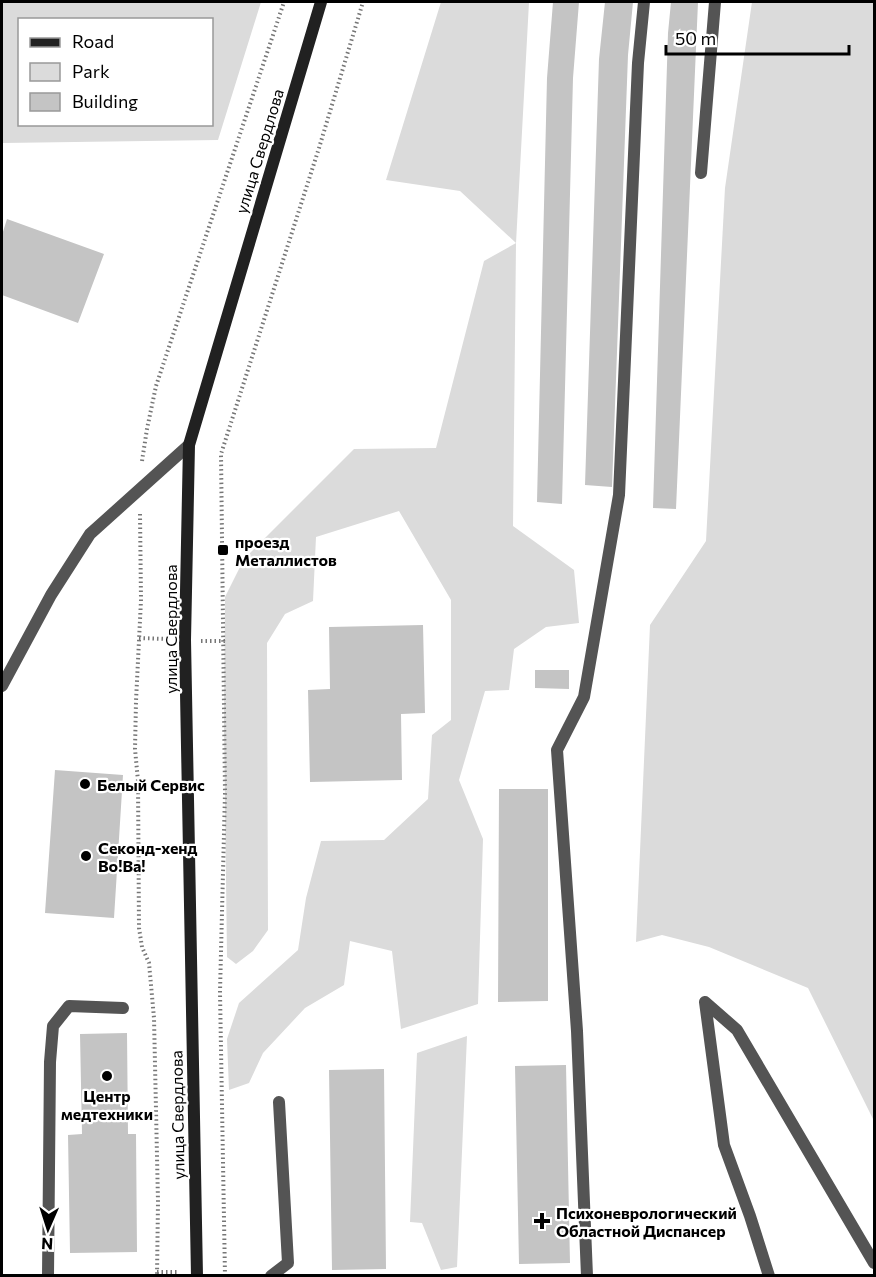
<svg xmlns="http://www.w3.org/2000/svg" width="876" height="1277" font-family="Commissioner,sans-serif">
  <rect width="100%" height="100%" fill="#fff"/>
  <!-- green -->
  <path fill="#dbdbdb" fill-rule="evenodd" d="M2,2H261L218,140L3,143ZM20,20H212V124H20Z
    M441,2H529L516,243L513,526L574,570L579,623L546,627L514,649L509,690L485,691L459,780L483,839L478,1004L401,1029L392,951L350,941L344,985L305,1008L263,1053L249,1083L229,1090L227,1039L239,1003L298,950L306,898L321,841L384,840L428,799L432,735L451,720V600L399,511L316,537L313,601L285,614L267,643L268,930L253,951L236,964L227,957L224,723L225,597L244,559L354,449L436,448L484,261L516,243L460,191L386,180Z
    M752,2H874V1121L808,988L709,947L662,935L636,942L650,625L706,541L725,188Z
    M467,1036L457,1267L441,1270L422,1223L410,1222L417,1053Z"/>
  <!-- building -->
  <path fill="#c4c4c4" d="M553,2H579L573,78L562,504L537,502L547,78Z
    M605,2H633L628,55L612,487L585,485L599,59Z
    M671,2H698L676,509L653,508L668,33Z
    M7,219L104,254L78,323L2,295V235Z
    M423,625L425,713L401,714L402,780L310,782L308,690L330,689L329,627Z
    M535,670H569V689L535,688Z
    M55,770L123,775L114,918L45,913Z
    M499,789H548V1001L498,1002Z
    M127,1033L128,1134H136L137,1252L70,1253L68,1135L82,1134L80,1034Z
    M566,1065L570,1263L519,1264L515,1066Z
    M384,1069L386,1269L332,1270L329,1070Z"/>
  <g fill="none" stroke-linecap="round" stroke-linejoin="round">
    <!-- path -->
    <path stroke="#767676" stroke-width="4" stroke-dasharray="1.5 3" stroke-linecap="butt" d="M142,461L147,429L156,386L284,2
      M140,514L141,600L136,701L135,749L138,781L139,928L142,947L149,963L154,1018L158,1202L157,1276
      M139,638L167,639
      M201,641H225
      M157,1272H179
      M225,1276L220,992L225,793L221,454L319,148L363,2"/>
    <!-- lane -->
    <path stroke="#545454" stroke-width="12" d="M701,173L715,2
      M48,1276L50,1062L53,1026L69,1006L123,1008
      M271,1276L288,1263L279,1102
      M587,1276L577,1031L557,750L584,697L619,495L638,63L644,2
      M769,1276L750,1216L724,1145L705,1002L737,1030L874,1263"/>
    <!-- street -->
    <path stroke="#545454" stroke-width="12" d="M2,686L51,595L90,534L189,445"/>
    <!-- secondary -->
    <path stroke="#212121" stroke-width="12" d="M197,1276L185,640L189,445L321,2"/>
  </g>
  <!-- markers -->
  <g fill="#000" stroke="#fff" stroke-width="2">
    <rect x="217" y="544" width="12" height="12" rx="3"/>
    <circle cx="85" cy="784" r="6"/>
    <circle cx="86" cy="856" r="6"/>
    <circle cx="107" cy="1076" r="6"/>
    <path d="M539 1212h6v6h6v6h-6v6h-6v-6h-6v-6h6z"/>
  </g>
  <g text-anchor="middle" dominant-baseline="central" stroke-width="4.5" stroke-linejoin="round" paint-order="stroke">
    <!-- street labels -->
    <g font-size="16" fill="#000" stroke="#fff">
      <text transform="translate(259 151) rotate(-73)">улица Свердлова</text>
      <text transform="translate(170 629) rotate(-90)">улица Свердлова</text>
      <text transform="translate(177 1115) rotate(-91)">улица Свердлова</text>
    </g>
    <!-- poi labels -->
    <g font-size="16" font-weight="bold" fill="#000" stroke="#fff" text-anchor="start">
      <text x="235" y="541">проезд<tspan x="235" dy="18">Металлистов</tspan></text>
      <text x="97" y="784">Белый Сервис</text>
      <text x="98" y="847">Секонд-хенд<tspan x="98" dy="18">Во!Ва!</tspan></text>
      <text x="107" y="1095" text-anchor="middle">Центр<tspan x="107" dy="18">медтехники</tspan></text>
      <text x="556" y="1212">Психоневрологический<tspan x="556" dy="18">Областной Диспансер</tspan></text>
    </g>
  </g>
  <!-- border -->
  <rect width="876" height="1277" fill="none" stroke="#000000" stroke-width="6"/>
  <!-- legend -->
  <rect x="18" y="18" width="195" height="108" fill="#ffffff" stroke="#999999" stroke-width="1.5"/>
  <rect x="30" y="38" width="30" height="9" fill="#212121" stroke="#999999" stroke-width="1.5"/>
  <text x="72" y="48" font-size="18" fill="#000000">Road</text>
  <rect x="30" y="63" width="30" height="18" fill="#dbdbdb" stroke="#999999" stroke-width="1.5"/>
  <text x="72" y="78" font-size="18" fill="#000000">Park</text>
  <rect x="30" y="93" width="30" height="18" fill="#c4c4c4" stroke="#999999" stroke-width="1.5"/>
  <text x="72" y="108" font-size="18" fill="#000000">Building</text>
  <!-- north arrow -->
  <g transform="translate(48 1229) rotate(183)" stroke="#ffffff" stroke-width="4.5" paint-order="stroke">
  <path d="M0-4.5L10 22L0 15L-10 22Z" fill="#000000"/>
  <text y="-9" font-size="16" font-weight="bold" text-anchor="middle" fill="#000000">N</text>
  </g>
  <!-- scale -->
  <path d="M666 45v9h183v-9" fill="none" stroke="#000000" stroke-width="3"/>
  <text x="675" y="45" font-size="18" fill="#000000" stroke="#ffffff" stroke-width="4.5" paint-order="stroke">50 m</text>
</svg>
